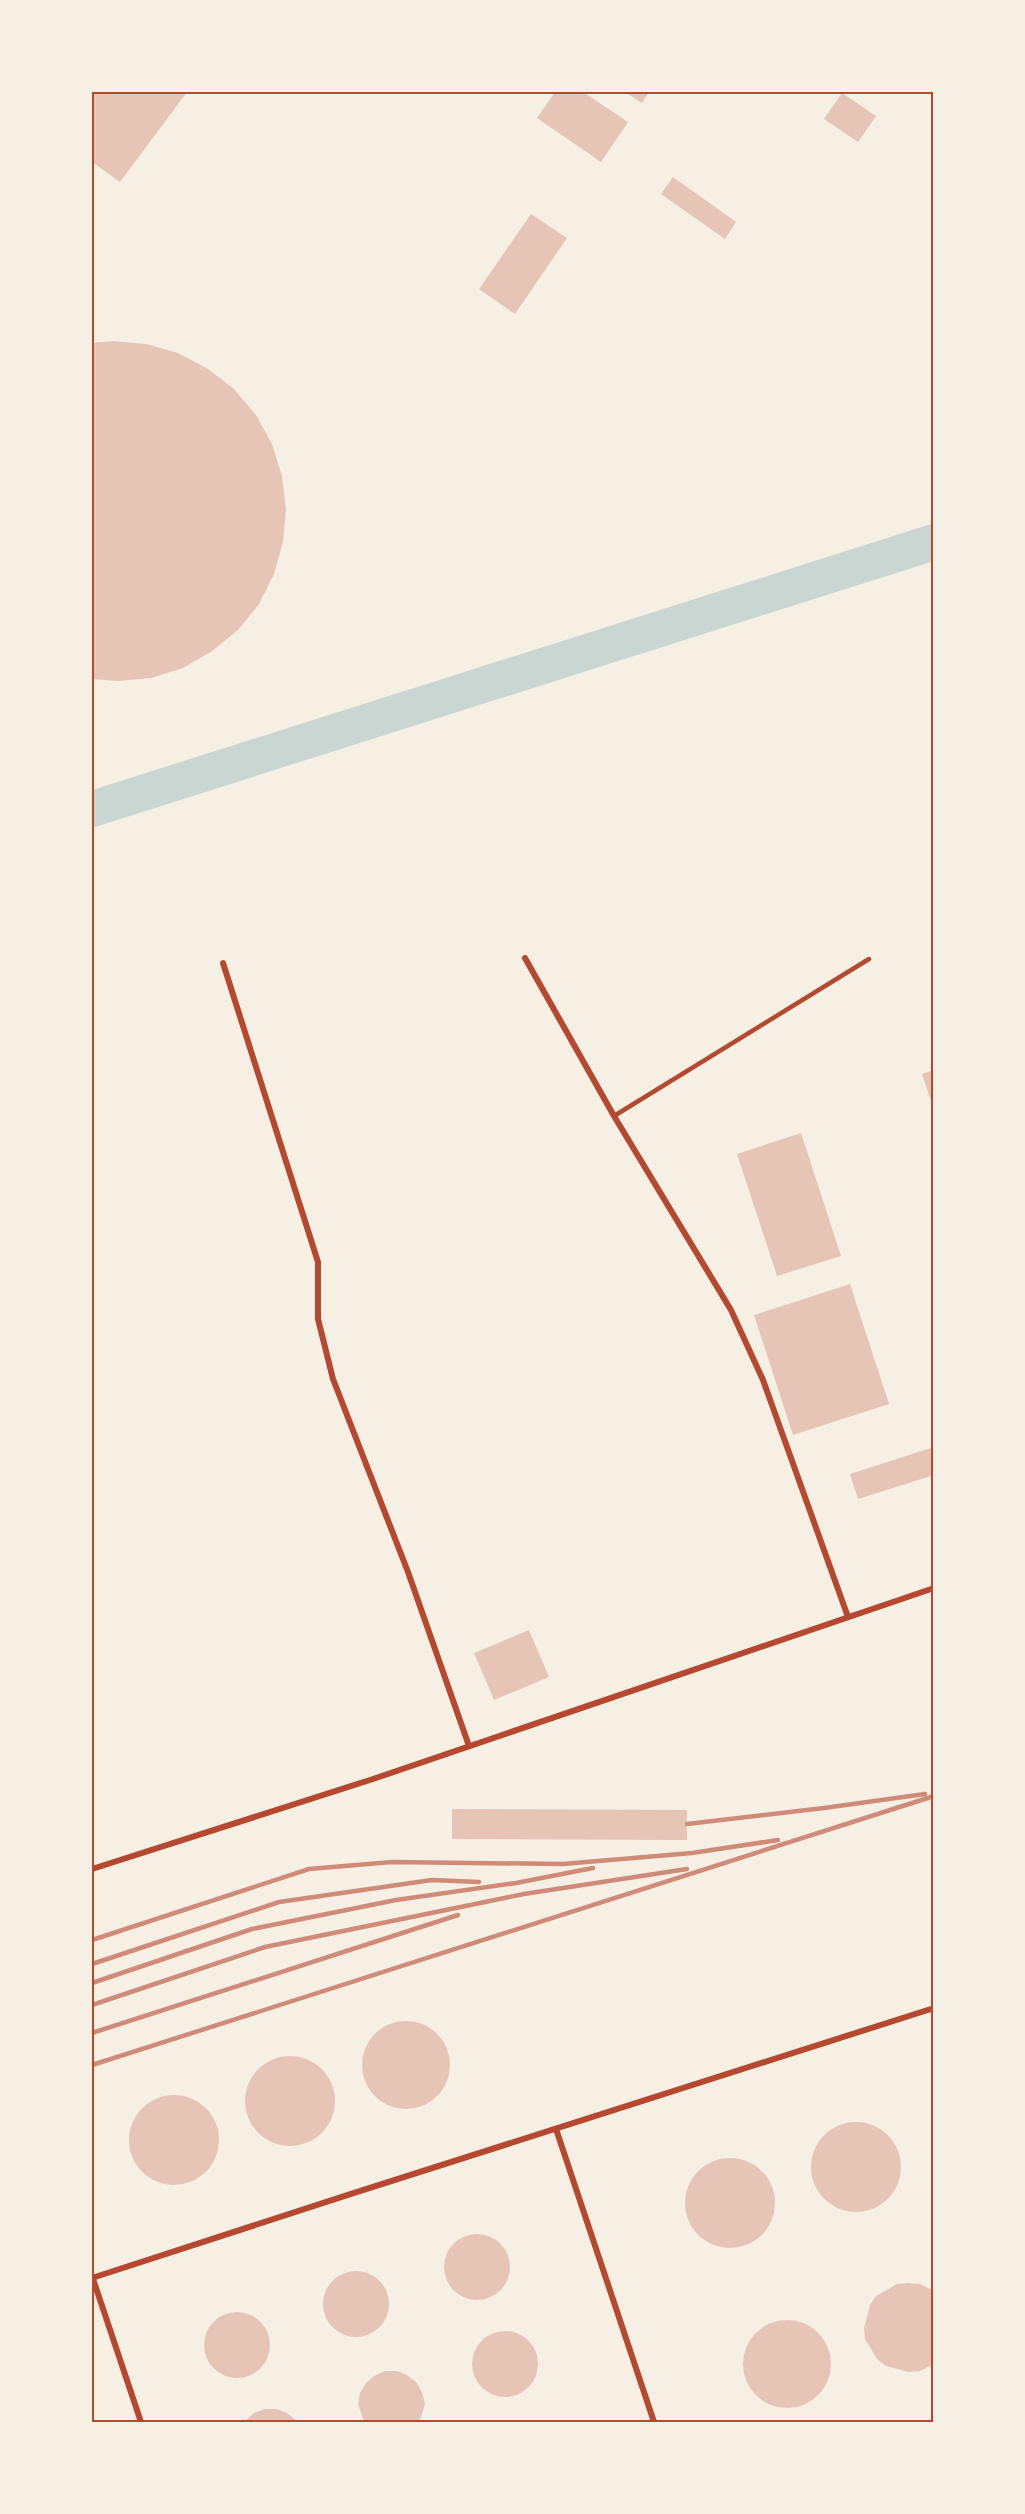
<svg xmlns="http://www.w3.org/2000/svg" width="1025" height="2514" font-family="'IBM Plex Serif',serif">
  <rect width="100%" height="100%" fill="#f6efe4"/>
  <g fill="none" stroke-linecap="round" stroke-linejoin="round">
    <!-- river -->
    <path stroke="#c9d6d2" stroke-width="36" d="M92,809L934,542"/>
  </g>
  <!-- building -->
  <path fill="#e6c5b7" d="M92,92H187L120,182L92,162Z
    M555,92H583L628,122L601,162L537,118Z
    M625,92H649L642,103Z
    M842,93L876,116L858,142L824,119Z
    M673,177L736,222L725,239L661,194Z
    M531,214L567,238L515,314L479,289Z
    M113,341L146,344L178,353L208,369L234,389L256,415L272,444L282,476L286,509L283,542L274,574L259,604L238,630L212,651L183,668L151,678L118,681L92,679V343Z
    M934,1070V1107H933L922,1074Z
    M801,1133L841,1256L777,1276L737,1154Z
    M850,1284L889,1404L793,1435L754,1315Z
    M934,1447V1475L858,1499L850,1474Z
    M529,1630L549,1677L494,1700L474,1653Z
    M452,1809L687,1810V1840L452,1839Z
    M362 2065a44 44 0 1 1 88 0a44 44 0 1 1-88 0Z
    M245 2101a45 45 0 1 1 90 0a45 45 0 1 1-90 0Z
    M129 2140a45 45 0 1 1 90 0a45 45 0 1 1-90 0Z
    M811 2167a45 45 0 1 1 90 0a45 45 0 1 1-90 0Z
    M685 2203a45 45 0 1 1 90 0a45 45 0 1 1-90 0Z
    M444 2267a33 33 0 1 1 66 0a33 33 0 1 1-66 0Z
    M323 2304a33 33 0 1 1 66 0a33 33 0 1 1-66 0Z
    M908,2283L920,2284L934,2291V2364L920,2371L909,2372L886,2366L877,2359L865,2339L864,2328L870,2305L876,2296L897,2284Z
    M204 2345a33 33 0 1 1 66 0a33 33 0 1 1-66 0Z
    M743 2364a44 44 0 1 1 88 0a44 44 0 1 1-88 0Z
    M472 2364a33 33 0 1 1 66 0a33 33 0 1 1-66 0Z
    M385,2371H397L407,2375L416,2382L422,2392L425,2404L419,2422H364L358,2404L360,2393L366,2383L374,2376Z
    M265,2409H277L287,2413L298,2422H244L254,2413Z"/>
  <g fill="none" stroke-linecap="round" stroke-linejoin="round">
    <!-- service -->
    <path stroke="#b5482f" stroke-width="4.5" d="M614,1116L869,959"/>
    <!-- minor -->
    <path stroke="#b5482f" stroke-width="6" d="M525,958L614,1116L731,1310L763,1380L848,1617
      M223,963L318,1262V1319L333,1379L408,1572L469,1746
      M92,1869L370,1780L934,1588
      M556,2129L654,2422
      M92,2276L141,2422
      M92,2278C372,2186 653,2098 934,2008"/>
    <!-- rail -->
    <path stroke="#cf8b77" stroke-width="4.5" d="M687,1824L824,1808L925,1794
      M92,1940L309,1869L392,1862L563,1864L692,1853L778,1840
      M92,1964L279,1902L432,1880L479,1882
      M92,1983L252,1929L396,1900L516,1883L593,1868
      M92,2005L265,1947L524,1894L687,1869
      M92,2033L458,1915
      M92,2065L934,1796"/>
  </g>
  <!-- border -->
  <rect width="1025" height="2514" fill="none" stroke="#f6efe4" stroke-width="186"/>
  <rect x="93" y="93" width="839" height="2328" fill="none" stroke="#b5482f" stroke-width="2"/>
</svg>
